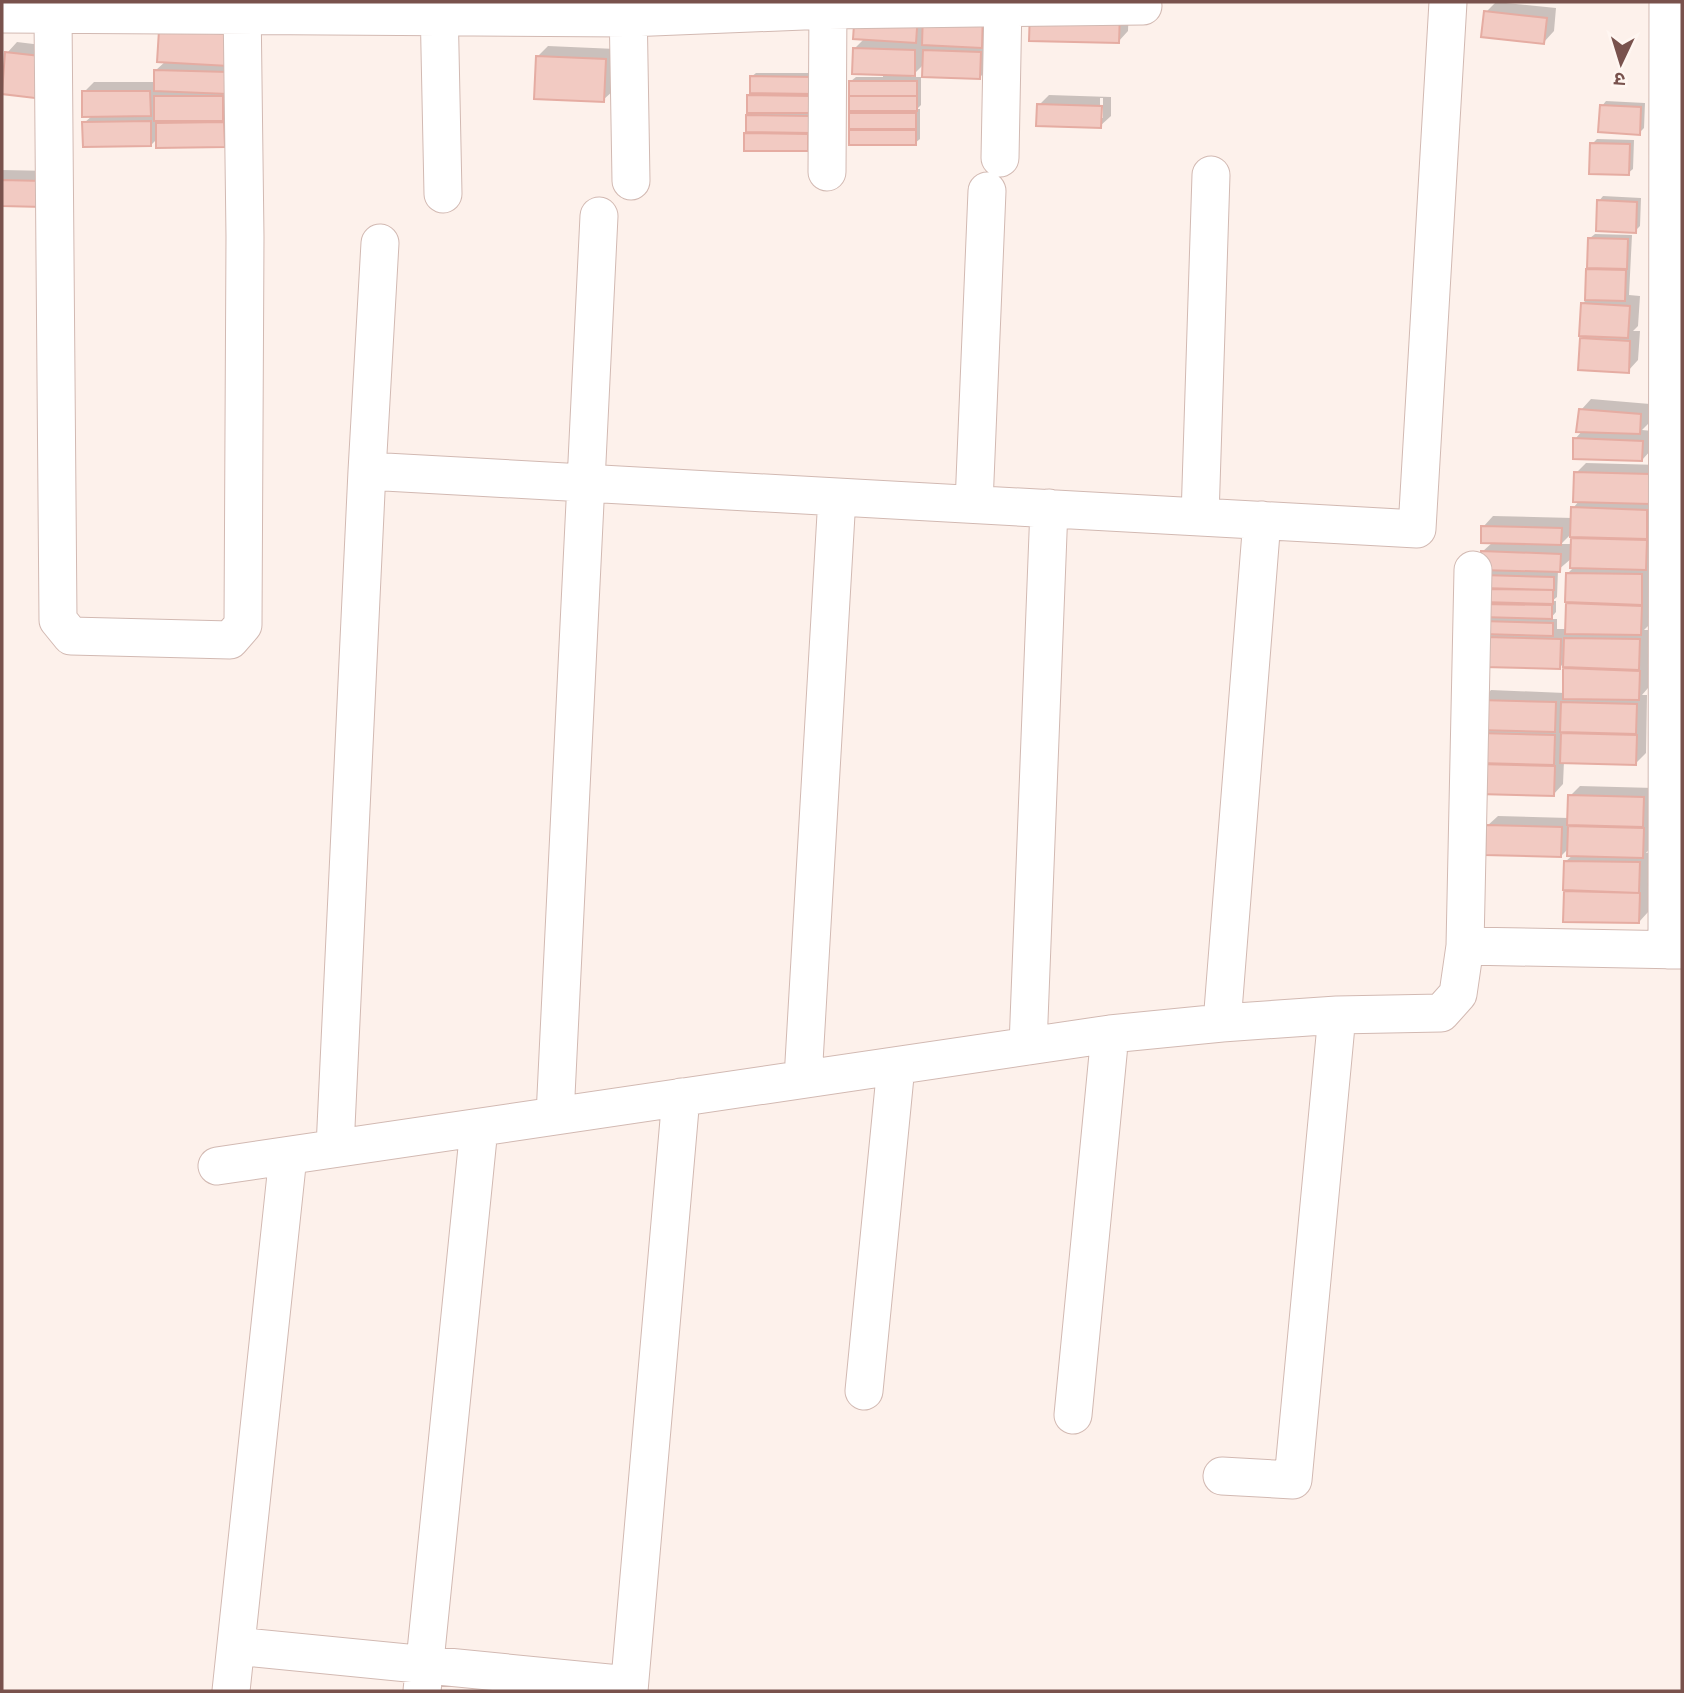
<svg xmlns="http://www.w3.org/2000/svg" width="1684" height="1693" font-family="'Varela Round','Noto Sans Devanagari',sans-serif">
  <rect width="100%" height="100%" fill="#fdf1eb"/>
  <!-- shadow -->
  <path fill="#0003" fill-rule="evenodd" d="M1496,2L1556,8L1554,31L1544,42L1486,12Z
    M1129,3L1128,31L1118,42L1032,11Z
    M992,4L990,67L980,77L924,64L911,77H921V105L917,109H920V139L915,143H851L850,114L855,110L851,81L856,77H883V73L854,49L865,38Z
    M241,25L234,135L224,146L158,138L151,145L84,123L93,115L84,92L94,82H156V70L166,61Z
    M17,42L58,47L43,97L2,92L7,53Z
    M548,46L616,49L614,90L603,100L538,56Z
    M756,73H818L812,145L808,149H746L748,115L752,111L748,96L751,93V77Z
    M1049,95L1111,97V116L1100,126L1039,105ZM1100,98H1103V118H1100Z
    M1606,101L1645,103L1644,128L1639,133L1602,106Z
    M1597,139L1634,140L1633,169L1628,173L1592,144Z
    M2,170L53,171L42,205L2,204Z
    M1603,196L1641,198L1640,226L1635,231L1599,201Z
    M1595,234L1632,235L1629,295L1640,296L1638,326L1633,331H1640L1638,360L1628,371L1582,338L1586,334L1582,304L1587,299L1588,270L1592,266L1590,238Z
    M1591,399L1650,404V422L1642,430L1653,431L1652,449L1642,460L1575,439L1583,430L1581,410Z
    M1586,463L1660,465L1656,558L1649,565H1652L1651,623L1644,630H1650L1648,688L1642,695H1647L1646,753L1636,763L1564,761L1563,784L1553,795L1479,792L1481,701L1491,690L1565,693V662L1560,667L1486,665L1482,552L1493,542L1483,527L1493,516L1573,518V508L1580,500L1576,473ZM1573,532L1572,544H1561ZM1572,558L1575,566L1568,573L1567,629H1557V619H1550L1556,612V601H1552L1557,597L1558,570Z
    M1580,786L1654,788L1652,846L1646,853H1650L1649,911L1639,922L1565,920L1566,861L1573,855L1569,848L1561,856L1487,826L1498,816L1569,818L1570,796Z"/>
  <!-- building -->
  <path fill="#f2cac2" stroke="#e5aca2" stroke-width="2" d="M855,10L918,14L916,43L853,39Z
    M1030,10L1120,13L1119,43L1029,41Z
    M1484,11L1547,18L1544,44L1481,37Z
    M923,12L983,14L982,48L922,45Z
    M159,30L231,34L229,66L157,62Z
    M853,48L915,50V76L852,74Z
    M923,50L981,52L980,79L922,77Z
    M5,52L49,57L43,99L2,94Z
    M536,56L606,59L604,102L534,99Z
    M154,70L229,72L228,94L154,91Z
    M750,76L814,77V94L750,93Z
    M849,81H917V96H849Z
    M82,91H150L151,116L82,117Z
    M747,95L811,96V113H747Z
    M154,96H223V121H154Z
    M849,96H917V111H849Z
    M1037,104L1102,106L1101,128L1036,126Z
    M1600,105L1641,107L1640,135L1598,132Z
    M849,113H916V129H849Z
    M746,115L810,116V133L746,132Z
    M151,121V146L83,147L82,122Z
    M224,122L225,147L156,148V123Z
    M849,130H916V145H849Z
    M744,133L808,134V151H744Z
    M1590,143L1630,144L1629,175L1589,174Z
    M2,180L43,181V207L2,206Z
    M1597,200L1637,202L1636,233L1596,231Z
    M1588,238L1628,239L1627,269L1587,268Z
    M1586,269L1626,270L1625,301L1585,300Z
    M1581,303L1630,306L1628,338L1579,336Z
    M1580,338L1630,341L1629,373L1578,370Z
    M1579,409L1641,414L1640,434L1576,432Z
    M1573,438L1643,441L1642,461L1573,459Z
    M1574,472L1650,474V504L1573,502Z
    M1571,507L1647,510V539L1570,537Z
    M1481,526L1562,528L1561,545L1481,543Z
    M1571,538L1647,540L1646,570L1570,568Z
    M1481,551L1561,554L1560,572L1480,570Z
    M1566,573L1642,574V605L1565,602Z
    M1482,575L1554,577V590L1482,588Z
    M1482,589L1553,590V604L1481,602Z
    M1566,603L1642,606L1641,635L1565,634Z
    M1481,604L1552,605V619L1481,617Z
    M1482,621L1553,623V636L1482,634Z
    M1485,637L1561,639L1560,669L1484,667Z
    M1564,638L1640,639L1639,670L1563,667Z
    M1563,668L1640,671L1639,700L1563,699Z
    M1479,700L1556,702L1555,732L1478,730Z
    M1561,702L1637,704L1636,734L1560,732Z
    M1479,733L1555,735L1554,765L1478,763Z
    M1561,733L1637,735L1636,765L1560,763Z
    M1478,764L1555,766L1554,796L1478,794Z
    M1568,795L1644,797L1643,827L1567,825Z
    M1486,825L1562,827L1561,857L1485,855Z
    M1568,826L1644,828L1643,858L1567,856Z
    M1564,861L1640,862L1639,893L1563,890Z
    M1564,891L1640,893L1639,923L1563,922Z"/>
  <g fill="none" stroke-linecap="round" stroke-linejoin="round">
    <defs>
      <path id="minor" d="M439,2L443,194
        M628,2L631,181
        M2,14L628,18L828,10L1143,6
        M53,14L58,620L71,636L230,640L243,625L245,237L242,2
        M1000,158L1003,2
        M827,172L828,2
        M367,471L380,243
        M974,504L987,191
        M1200,517L1211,175
        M1465,946L1682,950
        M1667,950L1668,2
        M1222,1023L1262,520
        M1028,1046L1049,508
        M803,1079L837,497
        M555,1116L599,216
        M335,1148L367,471L1417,529L1448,2
        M217,1166L1110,1034L1222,1023L1337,1015L1441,1013L1458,994L1465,946L1473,570
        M864,1391L896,1066
        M1073,1415L1110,1034
        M1222,1476L1293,1480L1337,1015
        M236,1646L629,1685
        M231,1691L288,1156
        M422,1691L479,1128
        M629,1691L681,1097"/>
    </defs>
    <!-- minor casing -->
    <use href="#minor" stroke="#d2b9b2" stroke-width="39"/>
    <!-- minor -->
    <use href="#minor" stroke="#fff" stroke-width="37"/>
  </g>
  <!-- border -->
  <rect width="1684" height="1693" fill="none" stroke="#79524d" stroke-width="7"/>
  <!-- north arrow -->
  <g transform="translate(1621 63) rotate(184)" stroke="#fff6f1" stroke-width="5" paint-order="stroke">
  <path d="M0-5L12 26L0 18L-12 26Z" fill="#79524d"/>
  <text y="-10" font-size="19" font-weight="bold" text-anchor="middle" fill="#79524d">उ</text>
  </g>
</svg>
